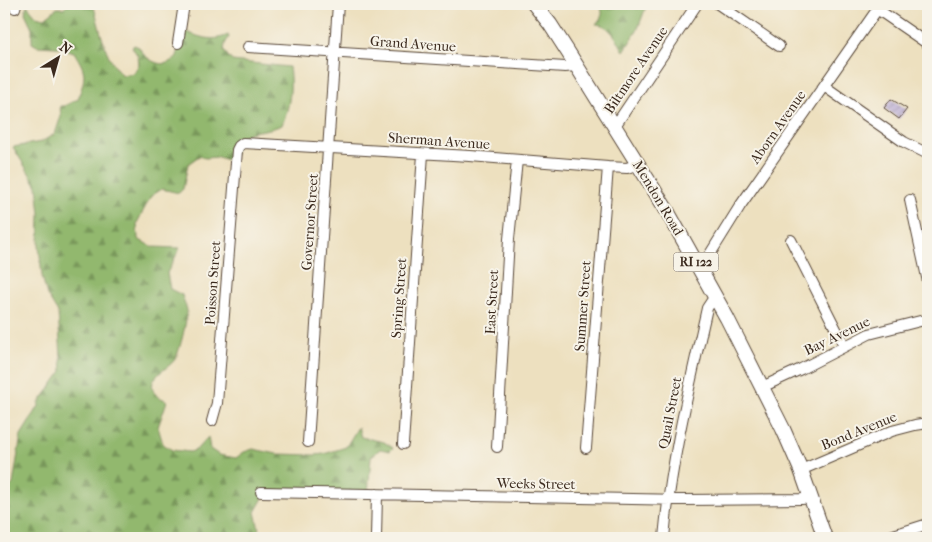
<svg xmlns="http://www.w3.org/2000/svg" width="932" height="542" font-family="'IM FELL French Canon',serif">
  <defs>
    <pattern id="forest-firs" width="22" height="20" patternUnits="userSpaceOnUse" patternTransform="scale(1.25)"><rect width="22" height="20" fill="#92b86e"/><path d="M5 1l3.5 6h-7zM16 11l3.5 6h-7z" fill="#78965a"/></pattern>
    <pattern id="building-hatch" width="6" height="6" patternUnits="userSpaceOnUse" patternTransform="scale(1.25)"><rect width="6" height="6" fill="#b6a7d4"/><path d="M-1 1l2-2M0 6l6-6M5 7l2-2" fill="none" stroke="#9588ab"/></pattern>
  </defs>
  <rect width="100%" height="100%" fill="#f7f3e8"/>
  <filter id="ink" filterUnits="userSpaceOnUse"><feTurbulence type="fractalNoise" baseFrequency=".02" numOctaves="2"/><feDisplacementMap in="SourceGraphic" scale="10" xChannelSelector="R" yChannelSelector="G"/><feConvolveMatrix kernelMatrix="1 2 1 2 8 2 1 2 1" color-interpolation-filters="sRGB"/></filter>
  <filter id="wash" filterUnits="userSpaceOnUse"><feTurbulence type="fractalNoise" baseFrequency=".0096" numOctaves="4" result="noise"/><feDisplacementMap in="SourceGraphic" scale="20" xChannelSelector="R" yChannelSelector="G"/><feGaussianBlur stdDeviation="1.12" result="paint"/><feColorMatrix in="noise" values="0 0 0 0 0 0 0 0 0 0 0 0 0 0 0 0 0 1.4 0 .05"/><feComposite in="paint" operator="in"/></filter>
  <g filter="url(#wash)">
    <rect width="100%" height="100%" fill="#ede0bf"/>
    <!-- forest -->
    <path fill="url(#forest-firs)" stroke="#667146" d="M69,4H93C101,29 103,56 122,75L134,73L139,64L138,56L132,47L134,45L139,47C144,58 160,69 171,61C174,60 178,56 178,52C179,45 177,37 178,28C195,36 211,43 228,35L229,37L225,44L224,51L232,61L289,67C292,87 290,106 282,125C253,137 239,122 233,162L218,157L205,158L199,156L188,164L183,189L179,193L162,189L151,196L137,223L138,239L152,247L180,248L167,273L170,289L182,295C183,300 186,305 187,310C187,320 180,351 175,359C169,369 149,375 153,389C154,396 162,398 167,401L158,427L163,444L172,450L190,452L196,450L208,437L210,449L219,455L236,458L244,452L253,449L277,454L315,455L324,454L346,447L358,427L361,437L384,442L393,448L390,451L380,449L371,457L368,493L267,491L255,512L261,538H4V482L9,488L13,484L21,435L39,406V403L62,371L58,313L47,295L42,276L39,246L40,214L37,186L13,147L41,142L55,134L61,116L60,106H64L78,99C86,75 87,73 74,52L56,47L37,46L32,43V28L25,13L27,5L36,16L45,18L57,8H63Z
      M599,4H647L637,31L624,51C617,40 610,24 596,24C603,16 604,13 599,4Z"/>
    <g id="blocks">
      <!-- building -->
      <path fill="url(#building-hatch)" d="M891,99L907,109L899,119L884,108Z"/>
    </g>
  </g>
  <g filter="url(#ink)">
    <use href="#blocks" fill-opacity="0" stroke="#564536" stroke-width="1"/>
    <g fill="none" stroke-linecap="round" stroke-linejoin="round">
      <defs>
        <path id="minor" d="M718,4L779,46
          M15,8L16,4
          M877,9L928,44
          M178,43L184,4
          M248,47L565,67L576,66
          M824,86L904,142L928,154
          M615,126L697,4
          M910,200L928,282
          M791,240L844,345
          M699,268L707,259L740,206L881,4
          M762,387L801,369L869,334L928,319
          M212,421L217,403L237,150L239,146L243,143L470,156L608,167L627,168L638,164
          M308,442L338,4
          M403,444L423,154
          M497,447L509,239L517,160
          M586,448L608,167
          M801,470L892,431L915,425L928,423
          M261,492L684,500L802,499L810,498
          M376,538L377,494
          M664,538C671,460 690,384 707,308L715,296
          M884,538L928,524"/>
        <path id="major" d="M534,4L550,24L568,52L666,209L727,318L783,429L801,470L825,538"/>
      </defs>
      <!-- minor casing -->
      <use href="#minor" stroke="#564536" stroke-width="12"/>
      <!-- major casing -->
      <use href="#major" stroke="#564536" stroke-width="16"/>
      <!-- minor -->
      <use href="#minor" stroke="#fff" stroke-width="10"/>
      <!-- major -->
      <use href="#major" stroke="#fff" stroke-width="14"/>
    </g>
  </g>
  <g text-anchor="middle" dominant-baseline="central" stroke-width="4" stroke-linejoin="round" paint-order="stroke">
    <!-- shield labels -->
    <rect fill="#f7f3e8" stroke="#73665b" stroke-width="1" x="673.5" y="252.5" width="45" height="19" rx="4"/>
    <g font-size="12" font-weight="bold" fill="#3b2a1e">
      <text x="696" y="262">RI 122</text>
    </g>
    <!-- street labels -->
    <g font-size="14" fill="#3b2a1e" stroke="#f7f3e8">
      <text transform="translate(413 44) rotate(4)">Grand Avenue</text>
      <text transform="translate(636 70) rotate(-56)">Biltmore Avenue</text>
      <text transform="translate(778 127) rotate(-55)">Aborn Avenue</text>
      <text transform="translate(439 141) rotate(4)">Sherman Avenue</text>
      <text transform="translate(658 198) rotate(59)">Mendon Road</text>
      <text transform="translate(310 222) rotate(-86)">Governor Street</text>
      <text transform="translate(213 283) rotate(-86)">Poisson Street</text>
      <text transform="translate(399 298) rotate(-86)">Spring Street</text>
      <text transform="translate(492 302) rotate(-87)">East Street</text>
      <text transform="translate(583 306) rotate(-86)">Summer Street</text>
      <text transform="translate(837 336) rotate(-26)">Bay Avenue</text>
      <text transform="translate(670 413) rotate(-79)">Quail Street</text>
      <text transform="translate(859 431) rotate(-22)">Bond Avenue</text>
      <text transform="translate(536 484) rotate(1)">Weeks Street</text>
    </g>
  </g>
  <!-- margin -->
  <rect width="932" height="542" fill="none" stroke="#f7f3e8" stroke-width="20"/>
  <!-- north arrow -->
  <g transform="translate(58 58) rotate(37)" stroke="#f7f3e8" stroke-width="4" paint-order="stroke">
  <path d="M0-4L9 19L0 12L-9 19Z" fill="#3b2a1e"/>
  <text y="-8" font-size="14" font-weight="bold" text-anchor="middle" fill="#3b2a1e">N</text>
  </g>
</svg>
